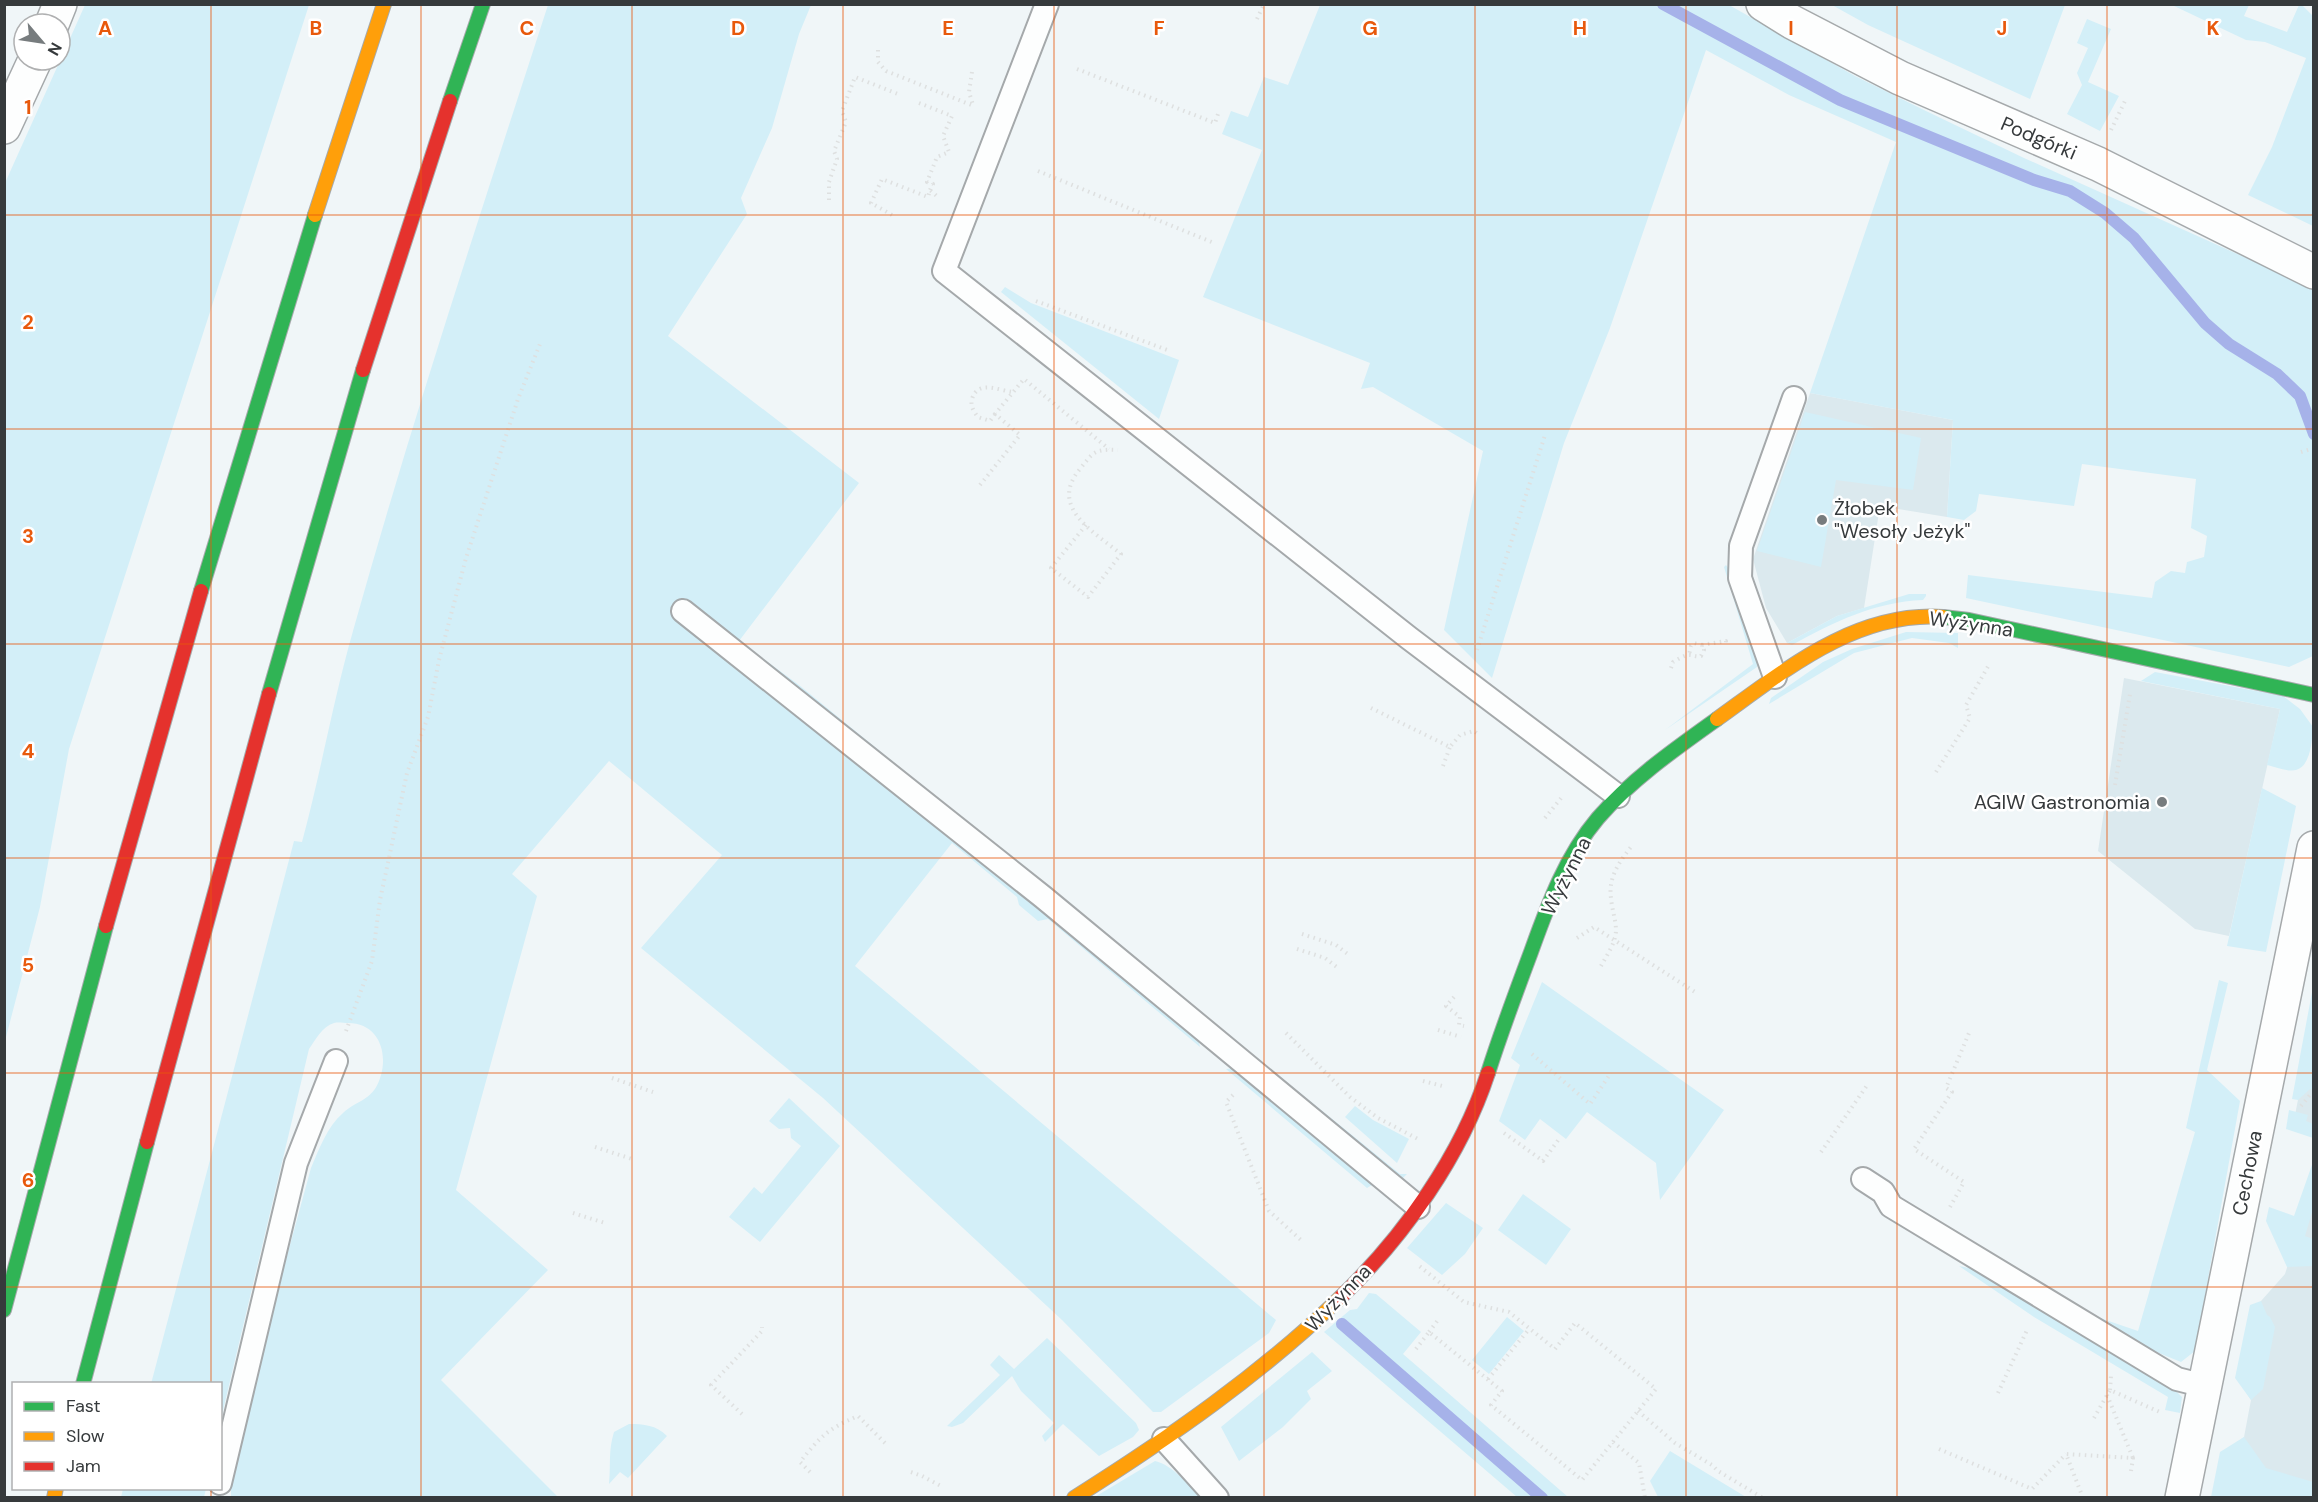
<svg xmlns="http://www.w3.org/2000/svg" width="2318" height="1502" font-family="'DM Sans',sans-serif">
  <rect width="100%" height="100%" fill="#f0f6f8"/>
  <!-- built -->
  <path fill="#dbe9ee" d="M1810,393L1953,420L1947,517L1880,506L1864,608L1837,616L1787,643L1766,608L1753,559Z
    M2124,678L2280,709L2229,936L2195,929L2098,851Z
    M2313,1024V1132L2293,1125Z
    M2313,1185V1497L2219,1498L2229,1448L2244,1437L2251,1400L2242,1386L2256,1311L2261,1301L2285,1274Z"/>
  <!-- green -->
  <path fill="#d3eff8" d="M85,5H309L69,749L40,907L5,1041V183Z
    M548,5H811L799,34L772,128L741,198L747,214L668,336L859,483L739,641L799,685L936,797L934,800L743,666L1198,1038L1200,1047L1048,919L1038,921L1019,905L1017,897L952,843L855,966L1276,1320L1269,1333L1161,1412H1153L1062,1320L823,1098L641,948L722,855L609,761L512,874L537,896L456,1190L548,1270L441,1380L558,1497H231V1485L254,1377L311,1168C319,1149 327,1127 343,1113C358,1099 374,1101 381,1075C388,1050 377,1023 348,1023C344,1023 338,1022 334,1023C322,1027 316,1039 309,1049L221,1419L220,1384H151L294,841L302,842C321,772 333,701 353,631C412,420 481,212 548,5Z
    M1320,5H1729L1855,76L1926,111L2024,158L2313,288V656L2289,667L1966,598L1968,575L2152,598L2155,582L2171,571L2185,573L2187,562L2204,557L2207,536L2191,528L2196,479L2082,464L2074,506L1979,494L1976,511L1964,520L1947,517L1953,420L1810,393L1896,142L1789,95L1706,50L1610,328L1564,443L1492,678L1444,630L1483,451L1373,387L1361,389L1370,363L1203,297L1262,150L1222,134L1231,111L1248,117L1264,77L1288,85Z
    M1832,5H2065L2030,99L1868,25Z
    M2172,5H2249L2244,16L2287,32L2299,5H2302L2313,16V226L2248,195L2272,147L2306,58L2265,42L2246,40Z
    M2087,19L2111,29L2088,82L2119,96L2100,131L2067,114L2082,85L2077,73L2088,48L2077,43Z
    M1005,287L1031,303L1179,360L1159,419L1001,292Z
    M1805,412L1921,438L1913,490L1836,480L1821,567L1757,551Z
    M1726,565L1730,570L1758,661L1757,667L1665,730L1753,664L1724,567Z
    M1909,594H1926V596L1923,600C1874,602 1834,622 1792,645L1787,643L1837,616Z
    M1906,632L1958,633V648L1949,643L1912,638L1854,653L1769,704L1771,698L1823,662L1852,649Z
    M2155,672L2283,696L2300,709L2313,727C2312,740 2311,766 2296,770C2288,772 2275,767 2267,765L2280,709L2141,681Z
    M2262,788L2296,806L2266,952L2227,946Z
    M981,834L1400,1174H1407L1403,1178H1396Z
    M2219,980L2228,983L2207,1070L2240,1101L2195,1351L2181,1362L2139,1345L2094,1316L2138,1331L2195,1132L2186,1128Z
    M1542,982L1724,1110L1660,1200L1656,1163L1587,1112L1566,1139L1540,1119L1525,1140L1499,1121L1520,1065L1511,1058Z
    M2313,987V1090L2310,1089L2298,1100L2292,1099Z
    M1236,1068L1368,1177L1372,1185L1367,1188L1226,1069Z
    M789,1098L840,1146L760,1242L729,1217L754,1187L762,1194L801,1146L791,1138L790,1128L779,1129L769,1121Z
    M1355,1106L1373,1120L1409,1139L1397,1163L1345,1117Z
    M2289,1110L2308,1115L2306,1121L2313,1124V1138L2286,1129Z
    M2313,1162V1209L2305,1236L2313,1239V1266L2287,1267L2266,1221L2269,1207L2294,1216Z
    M1523,1194L1571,1229L1546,1265L1498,1230Z
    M1446,1203L1483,1228L1465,1254L1442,1275L1407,1248Z
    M1959,1266L1984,1271L2172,1387L2182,1397L2180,1413L2165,1410L2168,1397L2034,1317Z
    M1369,1293L1376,1294L1421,1332L1403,1354L1568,1497H1517L1324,1332L1350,1310L1357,1309Z
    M2261,1301L2267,1315L2270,1317L2275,1327L2263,1389L2251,1400L2235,1378L2250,1305Z
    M1507,1317L1524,1331L1489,1374L1472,1360Z
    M1047,1338L1136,1423L1139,1430L1133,1437L1099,1456L1063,1424L1045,1442L1042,1436L1054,1423L1021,1391L1012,1376L963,1423L952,1427L947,1426L1000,1375L990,1365L999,1355L1014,1369Z
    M1312,1352L1332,1371L1307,1391L1311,1399L1283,1427L1239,1461L1221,1427Z
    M629,1424C644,1424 656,1425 667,1436L628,1478L620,1472L609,1484C611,1465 608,1451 614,1432Z
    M2244,1437L2266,1468L2313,1482V1497H2211L2220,1452Z
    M1670,1451L1746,1497H1658L1650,1481Z
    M1155,1461C1173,1465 1188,1485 1201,1497L1093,1498Z
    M123,1489V1488L206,1489L204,1497H121Z"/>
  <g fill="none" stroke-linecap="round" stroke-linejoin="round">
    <!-- stream -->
    <path stroke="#a6b2e9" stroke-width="12" d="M1663,4L1840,100L2034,180L2070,191L2105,213L2134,238L2205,323L2229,344L2277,374L2300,396L2314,434
      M1342,1324L1542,1498"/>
    <defs>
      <path id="lane" d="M1047,4L944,271L1409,638L1618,796
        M683,611L1043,897L1418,1207
        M1775,677L1740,578L1741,546L1794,398
        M1863,1179L1883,1192L1891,1206L2177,1379L2205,1386
        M1164,1439L1217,1498
        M220,1483L296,1163L336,1061"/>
      <path id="street" d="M1763,4L1792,22L1900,78L2098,164L2314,272
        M52,24L60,4
        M4,127L35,60
        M2182,1498L2314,848"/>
      <path id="fast" d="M450,101L483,4
        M201,591L315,215
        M1943,617L1969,620L2314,695
        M269,694L363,370
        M1488,1073C1501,1032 1516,992 1531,952C1548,905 1565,857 1598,818C1632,779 1675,749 1717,719
        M4,1310L106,926
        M83,1384L147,1142"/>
      <path id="slow" d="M315,215L384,4
        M1717,719C1784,671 1855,611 1943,617
        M54,1498L56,1488
        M1074,1498C1169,1438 1260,1375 1341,1297"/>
      <path id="jam" d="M363,370L450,101
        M106,926L201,591
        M147,1142L269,694
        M1341,1297C1404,1236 1461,1156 1488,1073"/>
    </defs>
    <!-- lane casing -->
    <use href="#lane" stroke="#a5a9ab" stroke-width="26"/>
    <!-- street casing -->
    <use href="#street" stroke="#a5a9ab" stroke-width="36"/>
    <!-- fast casing -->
    <use href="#fast" stroke="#a5a9ab" stroke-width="16"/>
    <!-- slow casing -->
    <use href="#slow" stroke="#a5a9ab" stroke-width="16"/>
    <!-- jam casing -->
    <use href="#jam" stroke="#a5a9ab" stroke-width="16"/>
    <!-- path -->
    <path stroke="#dee0e0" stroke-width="4" stroke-dasharray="1.5 4.5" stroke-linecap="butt" d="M1257,19L1264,4
      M878,50V62L886,71L974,106
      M1077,69L1215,123L1218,114
      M972,72L969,92L973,105
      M919,103L952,116L943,136L949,152L937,157L927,182L933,184L930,190
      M2111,130L2126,99
      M1038,171L1214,243
      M829,200V182L837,159L834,151L846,122L842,111L855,77L898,94
      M892,215L871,203L882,179L928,197L930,190L939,198
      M1036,301L1170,351
      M995,414L990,421L978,417C974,412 970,406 972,399C978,379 1000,391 1013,392
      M2301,452L2314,448
      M980,485L1020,435L995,414L1024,379L1109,449
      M1086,525L1051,568L1088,597L1121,554C1094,532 1048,507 1080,469C1094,451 1095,449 1118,450
      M1702,645L1726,641V643
      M1477,650L1545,435
      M1671,668L1673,662C1677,660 1684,655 1689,655C1694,655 1695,657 1701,656L1704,650L1702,645L1694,643L1691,646L1689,655
      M1371,708L1450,747L1460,735L1474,731L1478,734
      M1443,766L1450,747
      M1936,772L1970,718L1966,705L1990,663
      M2115,785L2130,694
      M1545,818L1562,797L1561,796
      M1302,934L1336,945L1349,955
      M1577,938L1594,927L1695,992
      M1297,949L1325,958L1338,968
      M1601,966C1607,955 1615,944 1616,931C1616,920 1612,910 1611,898C1608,878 1619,862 1631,847
      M1454,997L1446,1006L1460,1017L1459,1025L1464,1026
      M1438,1030L1461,1037
      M346,1031L372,961L380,900L407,773L428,717L439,660L466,558L518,399L540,344
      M1286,1033L1350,1097L1378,1118L1420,1140
      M1532,1054L1590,1104L1611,1073
      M612,1078L653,1092
      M1423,1081L1446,1087
      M1233,1095L1226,1102L1269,1211L1302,1241
      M2301,1106L2310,1095
      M1504,1133L1543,1161L1559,1139
      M595,1147L632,1159
      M1821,1152L1868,1084
      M1950,1207L1964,1182L1914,1149L1952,1092L1946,1088L1969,1033
      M573,1213L605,1223
      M1429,1332L1438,1320
      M1416,1349L1429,1332L1502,1391L1491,1405L1582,1480L1656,1389L1575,1323L1555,1349L1509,1312L1464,1302L1418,1265
      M1488,1379L1530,1328
      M2110,1390L2111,1376
      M1998,1393L2028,1328
      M2107,1395L2133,1458
      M1638,1411L1675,1443L1712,1465L1718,1471L1763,1498
      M742,1414L711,1385L762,1331V1327
      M2094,1418L2110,1390L2162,1413
      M1613,1442L1639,1463L1645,1498
      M1939,1449L2032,1489L2066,1454
      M810,1472L800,1462C820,1437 827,1429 858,1416L886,1444
      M911,1472L922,1476L941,1486
      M1794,1498H1805
      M2083,1498L2066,1454L2133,1458L2131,1471"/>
    <!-- lane -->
    <use href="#lane" stroke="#fdfefe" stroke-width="22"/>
    <!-- street -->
    <use href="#street" stroke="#fdfefe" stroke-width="33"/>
    <!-- fast -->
    <use href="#fast" stroke="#30b455" stroke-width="14"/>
    <!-- slow -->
    <use href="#slow" stroke="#ff9f0a" stroke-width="14"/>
    <!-- jam -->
    <use href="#jam" stroke="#e5322d" stroke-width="14"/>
  </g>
  <!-- grid -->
  <path fill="none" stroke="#e8590c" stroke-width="1.5" stroke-opacity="0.55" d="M211,4V1384M421,4V1498M632,4V1498M843,4V1498M1054,4V1498M1264,4V1498M1475,4V1498M1686,4V1498M1897,4V1498M2107,4V1498M4,215H2314M4,429H2314M4,644H2314M4,858H2314M4,1073H2314M4,1287H2314M211,1488V1498"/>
  <!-- markers -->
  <g fill="#777c7e" stroke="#fff" stroke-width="2">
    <circle cx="1822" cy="520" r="6"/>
    <circle cx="2162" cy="802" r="6"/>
  </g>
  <g text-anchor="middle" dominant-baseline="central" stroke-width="5" stroke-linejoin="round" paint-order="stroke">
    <!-- street labels -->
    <g font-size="20" fill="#363a3c" stroke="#fff">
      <text transform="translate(2039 138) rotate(23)">Podgórki</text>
      <text transform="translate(1971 624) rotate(8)">Wyżynna</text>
      <text transform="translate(1566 876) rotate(-63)">Wyżynna</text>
      <text transform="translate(2247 1173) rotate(-79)">Cechowa</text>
      <text transform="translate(1338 1298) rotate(-46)">Wyżynna</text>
    </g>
    <!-- poi labels -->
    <g font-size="20" fill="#363a3c" stroke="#fff" text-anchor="start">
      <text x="1834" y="508">Żłobek<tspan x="1834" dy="23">"Wesoły Jeżyk"</tspan></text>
      <text x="2150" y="802" text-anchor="end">AGIW Gastronomia</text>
    </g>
  </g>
  <g font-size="20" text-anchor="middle" font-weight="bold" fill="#e8590c" stroke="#fff" stroke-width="5" stroke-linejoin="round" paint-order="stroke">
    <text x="105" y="35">A</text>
    <text x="316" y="35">B</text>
    <text x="527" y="35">C</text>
    <text x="738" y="35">D</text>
    <text x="948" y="35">E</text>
    <text x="1159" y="35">F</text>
    <text x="1370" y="35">G</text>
    <text x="1580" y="35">H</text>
    <text x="1791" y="35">I</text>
    <text x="2002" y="35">J</text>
    <text x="2213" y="35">K</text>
    <text x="28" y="114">1</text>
    <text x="28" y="329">2</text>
    <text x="28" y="543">3</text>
    <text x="28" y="758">4</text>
    <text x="28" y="972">5</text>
    <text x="28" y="1187">6</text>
  </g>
  <!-- border -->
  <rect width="2318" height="1502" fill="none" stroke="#363a3c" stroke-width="12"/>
  <!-- legend -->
  <rect x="12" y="1382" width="210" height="108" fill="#ffffff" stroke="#afb0b1" stroke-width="1.5"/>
  <rect x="24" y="1402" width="30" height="9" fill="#30b455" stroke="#afb0b1" stroke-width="1.5"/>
  <text x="66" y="1412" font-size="18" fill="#363a3c">Fast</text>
  <rect x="24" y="1432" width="30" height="9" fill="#ff9f0a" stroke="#afb0b1" stroke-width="1.5"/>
  <text x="66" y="1442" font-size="18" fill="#363a3c">Slow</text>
  <rect x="24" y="1462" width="30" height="9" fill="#e5322d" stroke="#afb0b1" stroke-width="1.5"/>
  <text x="66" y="1472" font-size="18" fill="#363a3c">Jam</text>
  <!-- north arrow -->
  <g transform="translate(42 42) rotate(119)"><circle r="28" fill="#ffffff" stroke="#afb0b1" stroke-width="1.5"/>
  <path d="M0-4.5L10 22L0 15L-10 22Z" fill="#777c7e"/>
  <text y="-9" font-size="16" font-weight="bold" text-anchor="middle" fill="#363a3c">N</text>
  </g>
</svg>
